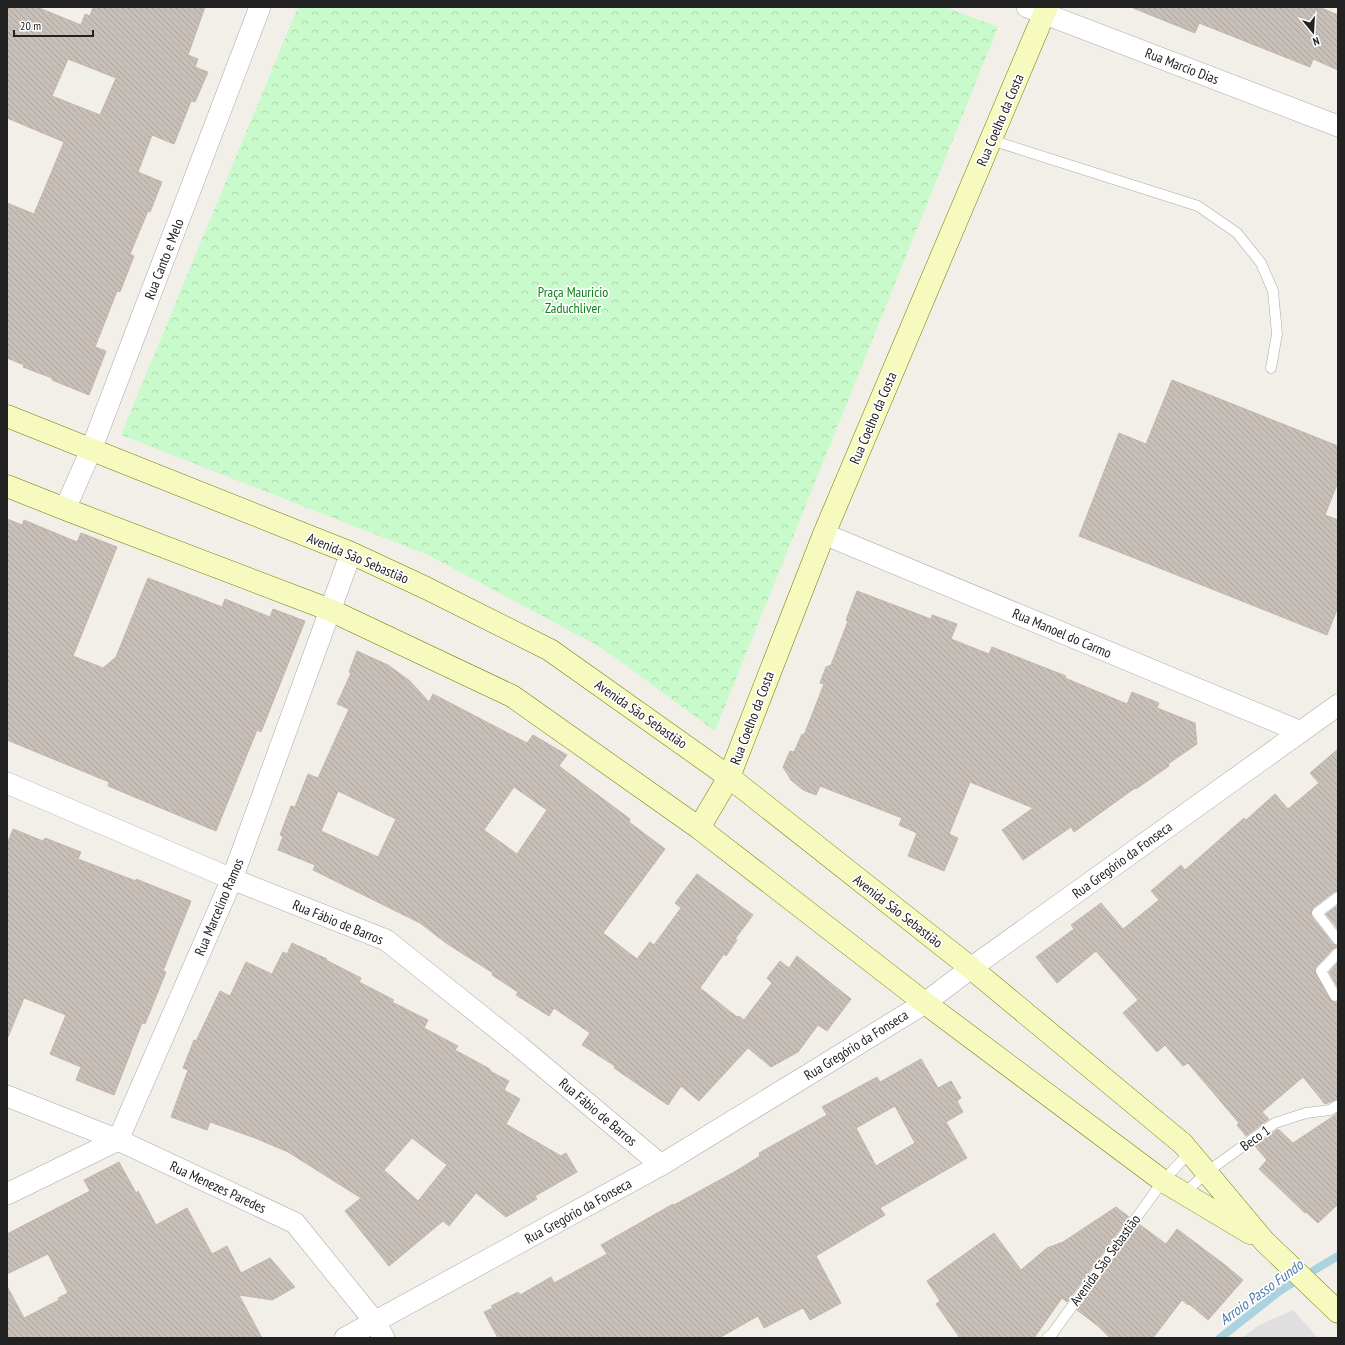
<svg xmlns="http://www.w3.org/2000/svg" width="1345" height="1345" font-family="'PT Sans Narrow',sans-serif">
  <defs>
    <pattern id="park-crowns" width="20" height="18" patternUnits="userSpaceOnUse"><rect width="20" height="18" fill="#c8facc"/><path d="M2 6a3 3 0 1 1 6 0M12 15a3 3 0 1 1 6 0" fill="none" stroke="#acd6af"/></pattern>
    <pattern id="building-back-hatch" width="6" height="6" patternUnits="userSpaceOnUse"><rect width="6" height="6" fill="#c7bfb8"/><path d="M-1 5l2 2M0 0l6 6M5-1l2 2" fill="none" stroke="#aba49e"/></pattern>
  </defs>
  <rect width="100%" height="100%" fill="#f2efe9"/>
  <!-- residential -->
  <path fill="#e0dfdf" d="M1293,1310L1318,1338H1242L1259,1325Z"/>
  <!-- park -->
  <path fill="url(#park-crowns)" d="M298,7H945L998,27L715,731L602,648L428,555L121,435Z"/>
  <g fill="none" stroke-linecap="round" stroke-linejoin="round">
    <!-- stream -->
    <path stroke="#aad3df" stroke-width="8" d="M1220,1338L1281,1290L1338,1256"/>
  </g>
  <!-- building -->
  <path fill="url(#building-back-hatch)" stroke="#c4b6ab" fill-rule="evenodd" d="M7,7H37L81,25L85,14L90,16L93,7H205L188,55L198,59L195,67L208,72L195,102L191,101L174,144L152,135L138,172L162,182L150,212L148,211L130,254L134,256L120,292L117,291L95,347L106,351L89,395L52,380V378L23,367L24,365L7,358V203L34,214L64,142L7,118ZM68,59L116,78L100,115L52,96Z
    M1133,7H1319L1338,15V70L1313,59L1310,67L1199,23L1195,33L1133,8Z
    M1172,380L1338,446V482L1325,515L1338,520V607L1327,635L1079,536L1119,433L1146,444Z
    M7,519L22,525L24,520L77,542L81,533L117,547L73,656L103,668L116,657L148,578L222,607L225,599L270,617L273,609L305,621L261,732L257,730L216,831L108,786L109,782L7,740Z
    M857,591L931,619L932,615L957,624L951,639L989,654L992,647L1066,676L1065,678L1127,704L1132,692L1159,703L1157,708L1195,723L1197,744L1168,764L1169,766L1136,789L1135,788L1074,832L1071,827L1023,860L1002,830L1033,808L970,782L949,834L958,838L944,871L908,856L917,833L899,825L902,818L820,786L816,795L803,790L791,780L783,767L790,751L794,752L802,734L804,735L824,684L820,683L826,667L831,665L848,621L846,620Z
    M357,651L388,665L410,681L429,702L433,694L527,743L533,735L567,755L559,766L630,819L629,822L665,849L603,933L637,959L650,942L654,945L681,908L675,903L697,874L753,915L735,939L737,940L726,956L724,954L700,988L737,1017L739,1016L744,1020L772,983L767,978L780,961L789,968L797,956L851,999L827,1031L818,1025L798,1052L771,1067L748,1048L699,1101L681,1086L668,1105L614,1068L615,1066L582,1045L590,1033L554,1008L549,1016L516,995L518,992L492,975L493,973L446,943L420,923L313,870L315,865L278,850L283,836L280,835L291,806L295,807L308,774L318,778L349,709L337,704L351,673L349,672ZM514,787L547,810L517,854L484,830ZM338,791L396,819L378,857L321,831Z
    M1338,749V891L1334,892L1313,908L1311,913L1312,917L1333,944L1338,946L1333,949L1316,967L1315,971L1330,999L1335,1002H1338V1099L1325,1104L1303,1077L1262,1112L1269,1119L1246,1136L1237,1125L1239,1123L1188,1063L1183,1066L1165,1045L1157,1052L1123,1013L1138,1000L1096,951L1057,983L1036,957L1074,929L1071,925L1101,903L1123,929L1159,900L1151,891L1181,865L1185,870L1244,818L1246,820L1275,794L1288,809L1319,783L1310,773Z
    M13,829L43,841L45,838L81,852L78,859L136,881V879L191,901L163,971L166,972L145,1024L142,1023L114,1095L76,1080L81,1067L50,1054L66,1015L24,998L8,1037H7V844Z
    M1338,905V929L1326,914Z
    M292,943L327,959L326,960L361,978L359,982L394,1000L392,1002L428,1020L424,1028L458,1046L455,1050L490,1069V1071L509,1081L504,1090L520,1099L506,1124L561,1156L566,1153L577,1172L535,1196L537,1199L506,1217L476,1193L449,1226L443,1221L389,1266L345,1211L361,1198L288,1152L255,1138L210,1122L207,1130L171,1117L188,1070L183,1068L194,1040L196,1041L220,991L230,996L246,962L272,974L283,952L287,954ZM412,1138L447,1165L418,1201L384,1170Z
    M1338,962V988L1329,972Z
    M921,1059L938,1088L951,1081L961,1098L957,1101L963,1112L946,1122L967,1158L880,1208L885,1215L816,1256L841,1303L810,1320L803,1308L764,1328L758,1316L719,1338H498L484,1312L493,1308L491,1306L518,1292L520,1295L551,1277L554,1283L607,1254L601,1245L673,1204L674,1205L736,1171L760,1156L759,1153L827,1115L822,1107L877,1077L880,1082ZM895,1106L915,1143L876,1166L856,1128Z
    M1338,1113V1204L1318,1223L1306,1212L1305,1213L1259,1169L1267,1160L1255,1146L1278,1129L1293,1143Z
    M119,1162L136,1193L138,1191L156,1225L187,1208L212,1254L227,1246L241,1273L270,1258L295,1287L272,1300L239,1295L262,1338H7V1286L24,1318L59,1300L58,1298L68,1293L48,1254L7,1274V1234L90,1191L84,1180Z
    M1116,1207L1129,1217L1067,1302L1062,1298L1034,1338H960L936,1304L940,1301L927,1281L994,1233L1021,1270L1047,1248L1063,1242Z
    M1139,1224L1166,1244L1177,1229L1225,1265L1243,1280L1208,1320L1189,1304L1188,1305L1182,1300L1153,1338H1110L1098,1326L1077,1310Z"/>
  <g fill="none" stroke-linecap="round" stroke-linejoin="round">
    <defs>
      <path id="lane" d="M991,140L1198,206L1237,233L1261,263L1273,291L1277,334L1271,368
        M1338,897L1317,913L1338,940
        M1335,996L1321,971L1338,953
        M1184,1194L1207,1172L1275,1123L1306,1113L1330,1110L1338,1105
        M1047,1338L1052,1334L1163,1181L1190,1152"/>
      <path id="street" d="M1027,7L1338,126
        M65,509L91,450L260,7
        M824,534L1301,732
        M7,783L232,879L386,940L519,1046L661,1165
        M7,1096L118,1140L295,1223L375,1322L384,1338
        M7,1194L118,1140L232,879L351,553
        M345,1338L661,1165L925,1003L971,968L1338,705"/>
      <path id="secondary" d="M7,416L351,553L426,588L550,650L729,777L971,968L1183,1144L1264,1241L1338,1312
        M7,486L65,509L330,610L512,696L699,828L925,1003L1163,1181L1250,1233
        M699,828L729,777L824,534L1047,7"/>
    </defs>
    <!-- lane casing -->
    <use href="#lane" stroke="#a9a9a9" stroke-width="11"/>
    <!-- street casing -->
    <use href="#street" stroke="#a9a9a9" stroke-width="22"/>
    <!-- secondary casing -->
    <use href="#secondary" stroke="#707d05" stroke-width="23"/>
    <!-- lane -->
    <use href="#lane" stroke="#fff" stroke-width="10"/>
    <!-- street -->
    <use href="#street" stroke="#fff" stroke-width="21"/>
    <!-- secondary -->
    <use href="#secondary" stroke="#f7fabf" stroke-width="22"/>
  </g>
  <g text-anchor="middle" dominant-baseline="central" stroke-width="3.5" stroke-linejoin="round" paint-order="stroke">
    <!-- street labels -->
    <g font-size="14" fill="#222" stroke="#fff">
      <text transform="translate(1182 66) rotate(21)">Rua Marcio Dias</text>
      <text transform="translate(1000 120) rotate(-67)">Rua Coelho da Costa</text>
      <text transform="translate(164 259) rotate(-69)">Rua Canto e Melo</text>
      <text transform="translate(873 418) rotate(-67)">Rua Coelho da Costa</text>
      <text transform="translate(358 558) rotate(23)">Avenida São Sebastião</text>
      <text transform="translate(1062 633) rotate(23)">Rua Manoel do Carmo</text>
      <text transform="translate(641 714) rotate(35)">Avenida São Sebastião</text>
      <text transform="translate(752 718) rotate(-69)">Rua Coelho da Costa</text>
      <text transform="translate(1122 860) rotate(-36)">Rua Gregório da Fonseca</text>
      <text transform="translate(219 907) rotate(-67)">Rua Marcelino Ramos</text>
      <text transform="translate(898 911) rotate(38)">Avenida São Sebastião</text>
      <text transform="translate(338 922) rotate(22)">Rua Fábio de Barros</text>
      <text transform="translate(856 1045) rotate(-32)">Rua Gregório da Fonseca</text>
      <text transform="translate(598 1112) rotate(40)">Rua Fábio de Barros</text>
      <text transform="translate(1255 1138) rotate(-36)">Beco 1</text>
      <text transform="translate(218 1187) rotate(25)">Rua Menezes Paredes</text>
      <text transform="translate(578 1211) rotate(-29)">Rua Gregório da Fonseca</text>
      <text transform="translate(1105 1260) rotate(-54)">Avenida São Sebastião</text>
    </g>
    <!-- park labels -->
    <g font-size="14" fill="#0c8416" stroke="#fff">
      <text x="573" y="292">Praça Mauricio<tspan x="573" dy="16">Zaduchliver</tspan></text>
    </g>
    <!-- water labels -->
    <g font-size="15" font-style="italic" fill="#4a7aab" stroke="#fff">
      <text transform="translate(1261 1292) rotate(-36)">Arroio Passo Fundo</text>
    </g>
  </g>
  <!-- border -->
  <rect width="1345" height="1345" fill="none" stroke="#222222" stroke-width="16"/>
  <!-- north arrow -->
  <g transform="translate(1313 32) rotate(162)" stroke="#ffffff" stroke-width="3" paint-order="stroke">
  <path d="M0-3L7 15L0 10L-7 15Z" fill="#222222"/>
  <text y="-6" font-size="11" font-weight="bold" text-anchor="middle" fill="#222222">N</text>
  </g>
  <!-- scale -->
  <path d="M14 30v6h79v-6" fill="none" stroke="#222222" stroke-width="2"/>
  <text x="20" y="30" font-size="12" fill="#222222" stroke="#ffffff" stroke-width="3" paint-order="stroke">20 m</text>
</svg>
